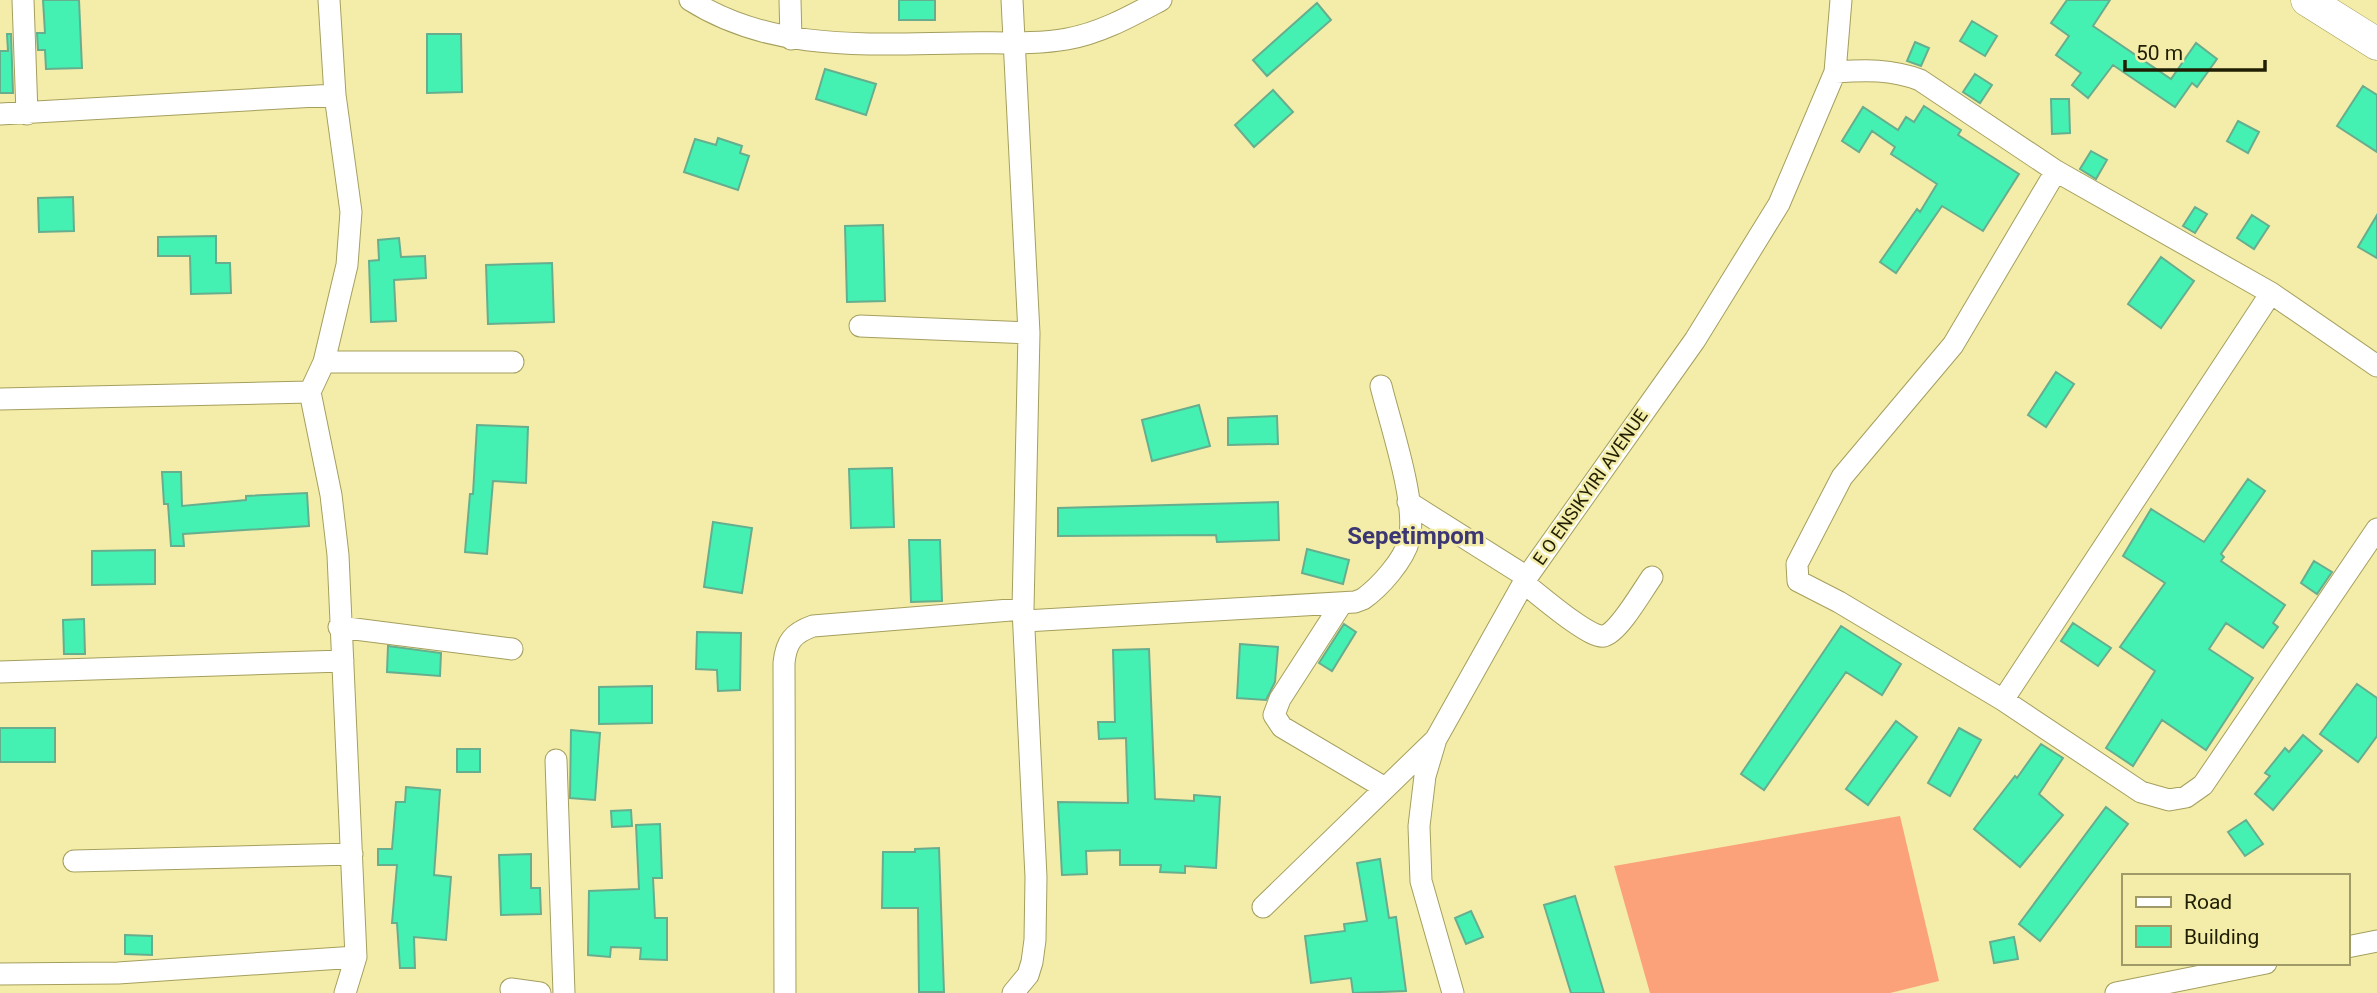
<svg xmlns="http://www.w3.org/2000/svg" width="2377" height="993" font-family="Roboto,sans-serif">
  <rect width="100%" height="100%" fill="#f3eda9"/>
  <!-- pitch -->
  <path fill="#fba27b" d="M1900,816L1939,981L1890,993H1650L1614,866Z"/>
  <!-- building -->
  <path fill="#44f1b3" stroke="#67ae8e" stroke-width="2" d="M43,0H79L82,68L46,69L45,50H38L37,33H45Z
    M899,0H935V20H899Z
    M2067,0H2110L2093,26L2171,79L2196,43L2217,59L2197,87L2192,83L2175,107L2113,65L2088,98L2072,85L2081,73L2056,55L2069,36L2051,23Z
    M1317,3L1331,20L1267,76L1253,60Z
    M1972,21L1997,36L1985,56L1960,41Z
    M7,34H11L13,93H0V51H8Z
    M427,34H461L462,92L427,93Z
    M1915,42L1929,48L1921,66L1907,61Z
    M825,69L876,84L866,115L816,99Z
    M1975,74L1992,85L1980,103L1963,92Z
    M2363,86L2377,95V152L2337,126Z
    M1273,90L1293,112L1254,147L1235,125Z
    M2051,99H2069L2070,133L2052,134Z
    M1924,106L1961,130L1958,135L2019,174L1983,231L1942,206L1896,273L1880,262L1917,209L1920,212L1937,184L1891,154L1895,147L1872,131L1859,152L1842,141L1863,107L1898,130L1906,117L1914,122Z
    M2238,121L2259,132L2248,153L2227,141Z
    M718,138L742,146L740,153L749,156L738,190L684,172L695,139L716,145Z
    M2091,151L2107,160L2096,179L2080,169Z
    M73,197L74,231L39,232L38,198Z
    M2195,207L2207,214L2195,233L2183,226Z
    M2252,215L2269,226L2254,249L2237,238Z
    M2377,215V258L2358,247Z
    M883,225L885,301L847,302L845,226Z
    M216,236V263H230L231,293L191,294L190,256H158V237Z
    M399,238L401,257L425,256L426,278L394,280L396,321L371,322L369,261L379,260L378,240Z
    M2161,257L2194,281L2161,328L2128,304Z
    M552,263L554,322L488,324L486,265Z
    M2056,372L2074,384L2046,427L2028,415Z
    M1199,405L1210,446L1152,461L1142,420Z
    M1277,416L1278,444L1228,445V418Z
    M477,425L528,427L526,483L493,481L487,554L465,552L470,494H473Z
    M892,468L894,527L851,528L849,469Z
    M162,472H181L182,506L246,500V496L307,493L309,526L183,534L184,546H171L168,504H164Z
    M2248,479L2265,491L2221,554L2224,557L2221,561L2285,605L2273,623L2278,627L2263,648L2226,623L2209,649L2253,678L2206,750L2162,720L2133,766L2106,748L2155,671L2120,647L2165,583L2123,556L2151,509L2204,542Z
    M1278,502L1279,540L1217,542L1216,535L1058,536V508Z
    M713,522L752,528L742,593L704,587Z
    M909,540H940L942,601L911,602Z
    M1307,549L1349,560L1343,584L1302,573Z
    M155,550V584L92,585V551Z
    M2314,561L2332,572L2317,594L2301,583Z
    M84,619L85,654H64L63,620Z
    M2073,623L2111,648L2098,666L2061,641Z
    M1344,624L1356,632L1332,671L1319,663Z
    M1841,626L1901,664L1882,695L1846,672L1764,790L1741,774Z
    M697,632L741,633L740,690L718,691L717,670L696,669Z
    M1240,644L1278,647L1275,682L1266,700L1237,698Z
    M388,646L441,653L440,676L387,672Z
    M1149,649L1155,799L1194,801V795L1220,797L1216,868L1185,866V873L1160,872L1161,865H1120V850L1086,851L1087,874L1062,875L1058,802L1128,803L1126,738L1099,739L1098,722H1115L1113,650Z
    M2357,684L2377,698V736L2358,762L2320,734Z
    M652,686V723L599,724V687Z
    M1896,721L1917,737L1868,805L1846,789Z
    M0,728H55V762H0Z
    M1959,728L1981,740L1950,796L1928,783Z
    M571,730L600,733L595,800L570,798Z
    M2303,735L2322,751L2273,810L2255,794L2270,776L2265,773L2285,748L2289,752Z
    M2041,744L2063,758L2039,794L2063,815L2020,867L1974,829L2015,776L2017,778Z
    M457,749H480V772H457Z
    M406,787L440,790L434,875L451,877L446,940L414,937L415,968H400L397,923H392L397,865H378V849H392L396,802H405Z
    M2106,807L2128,824L2040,941L2019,924Z
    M631,810L632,826L612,827L611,811Z
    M2246,820L2263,844L2245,856L2228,832Z
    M660,824L662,878H653L655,918H667V960L640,959L641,948L611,947L610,957L588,955L589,891L639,889L636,825Z
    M939,848L944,992H919L918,908H882L883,852H915V849Z
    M531,854V888H540L541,914L501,915L499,855Z
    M1380,859L1389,918L1396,917L1406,991L1353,993L1351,978L1311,983L1305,936L1345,931L1344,924L1367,921L1357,863Z
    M1575,896L1604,993H1571L1544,905Z
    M1471,911L1483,937L1466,944L1455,918Z
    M125,935L152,936V955L125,954Z
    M2014,937L2018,959L1994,963L1990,942Z"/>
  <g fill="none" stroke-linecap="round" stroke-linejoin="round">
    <defs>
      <path id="street" d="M23,0L27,114
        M329,0L335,95L351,212L347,265L324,362L310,392L331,495L338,555L356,957L345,993
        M690,0C772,52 868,44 960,43C995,42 1033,45 1067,39C1101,33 1131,16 1161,0
        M790,0L791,39
        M1012,0L1029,333L1023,609L1036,877L1035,940L1032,962L1028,975L1013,993
        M1835,72C1866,70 1891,69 1920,80L2056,171L2271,293L2377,366
        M0,114L335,95
        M2056,171L1953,345L1842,477L1797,564L1798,581L1839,602L2003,700L2141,792L2169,800L2186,797L2203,785L2377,529
        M860,326L1029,333
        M324,362H513
        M0,399L310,392
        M1408,502L1527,577
        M1524,583C1537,593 1591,640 1604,636C1619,632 1642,591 1652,577
        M1342,603L1280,699L1274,715L1282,727L1385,788
        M1025,621L1355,602L1363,599C1380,587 1404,560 1409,540C1418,505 1390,423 1381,386
        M339,627L512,649
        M0,672L343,661
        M2003,700L2271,293
        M556,760L564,993
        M74,861L352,854
        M1263,907L1435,740
        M2347,947L2377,941
        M0,974L118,973L356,957
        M511,989L540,993
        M785,993L784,663C786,642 793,633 813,626L1023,609
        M1453,993L1421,881L1419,826L1425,776L1436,739L1527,577L1695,340L1779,204L1835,72L1841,0
        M2116,993L2266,963"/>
      <path id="secondary" d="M2307,0L2377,44"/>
    </defs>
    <!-- street casing -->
    <use href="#street" stroke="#a59f5e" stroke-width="23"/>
    <!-- secondary casing -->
    <use href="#secondary" stroke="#a59f5e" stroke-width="33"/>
    <!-- street -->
    <use href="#street" stroke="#fff" stroke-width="21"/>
    <!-- secondary -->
    <use href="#secondary" stroke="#fff" stroke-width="32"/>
  </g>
  <g text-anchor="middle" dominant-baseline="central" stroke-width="5" stroke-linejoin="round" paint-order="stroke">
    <!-- street labels -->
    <g font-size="18" fill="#201e03" stroke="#f3eda9">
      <text transform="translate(1590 487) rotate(-55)">E O ENSIKYIRI AVENUE</text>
    </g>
    <!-- district labels -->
    <g font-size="24" font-weight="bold" fill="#3c3773" stroke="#f3eda9">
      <text x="1416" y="536">Sepetimpom</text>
    </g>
  </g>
  <!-- legend -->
  <rect x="2122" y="874" width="228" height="91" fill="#f3eda9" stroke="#9f9a67" stroke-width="2"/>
  <rect x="2136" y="897" width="35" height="10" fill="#ffffff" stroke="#9f9a67" stroke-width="2"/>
  <text x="2184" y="909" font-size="21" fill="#201e03">Road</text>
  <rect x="2136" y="926" width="35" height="21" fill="#44f1b3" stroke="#9f9a67" stroke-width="2"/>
  <text x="2184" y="944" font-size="21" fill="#201e03">Building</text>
  <!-- scale -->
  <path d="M2125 60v10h140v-10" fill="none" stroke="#201e03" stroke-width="3.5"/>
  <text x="2136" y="60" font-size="21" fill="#201e03" stroke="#f3eda9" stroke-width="5" paint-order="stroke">50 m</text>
</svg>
